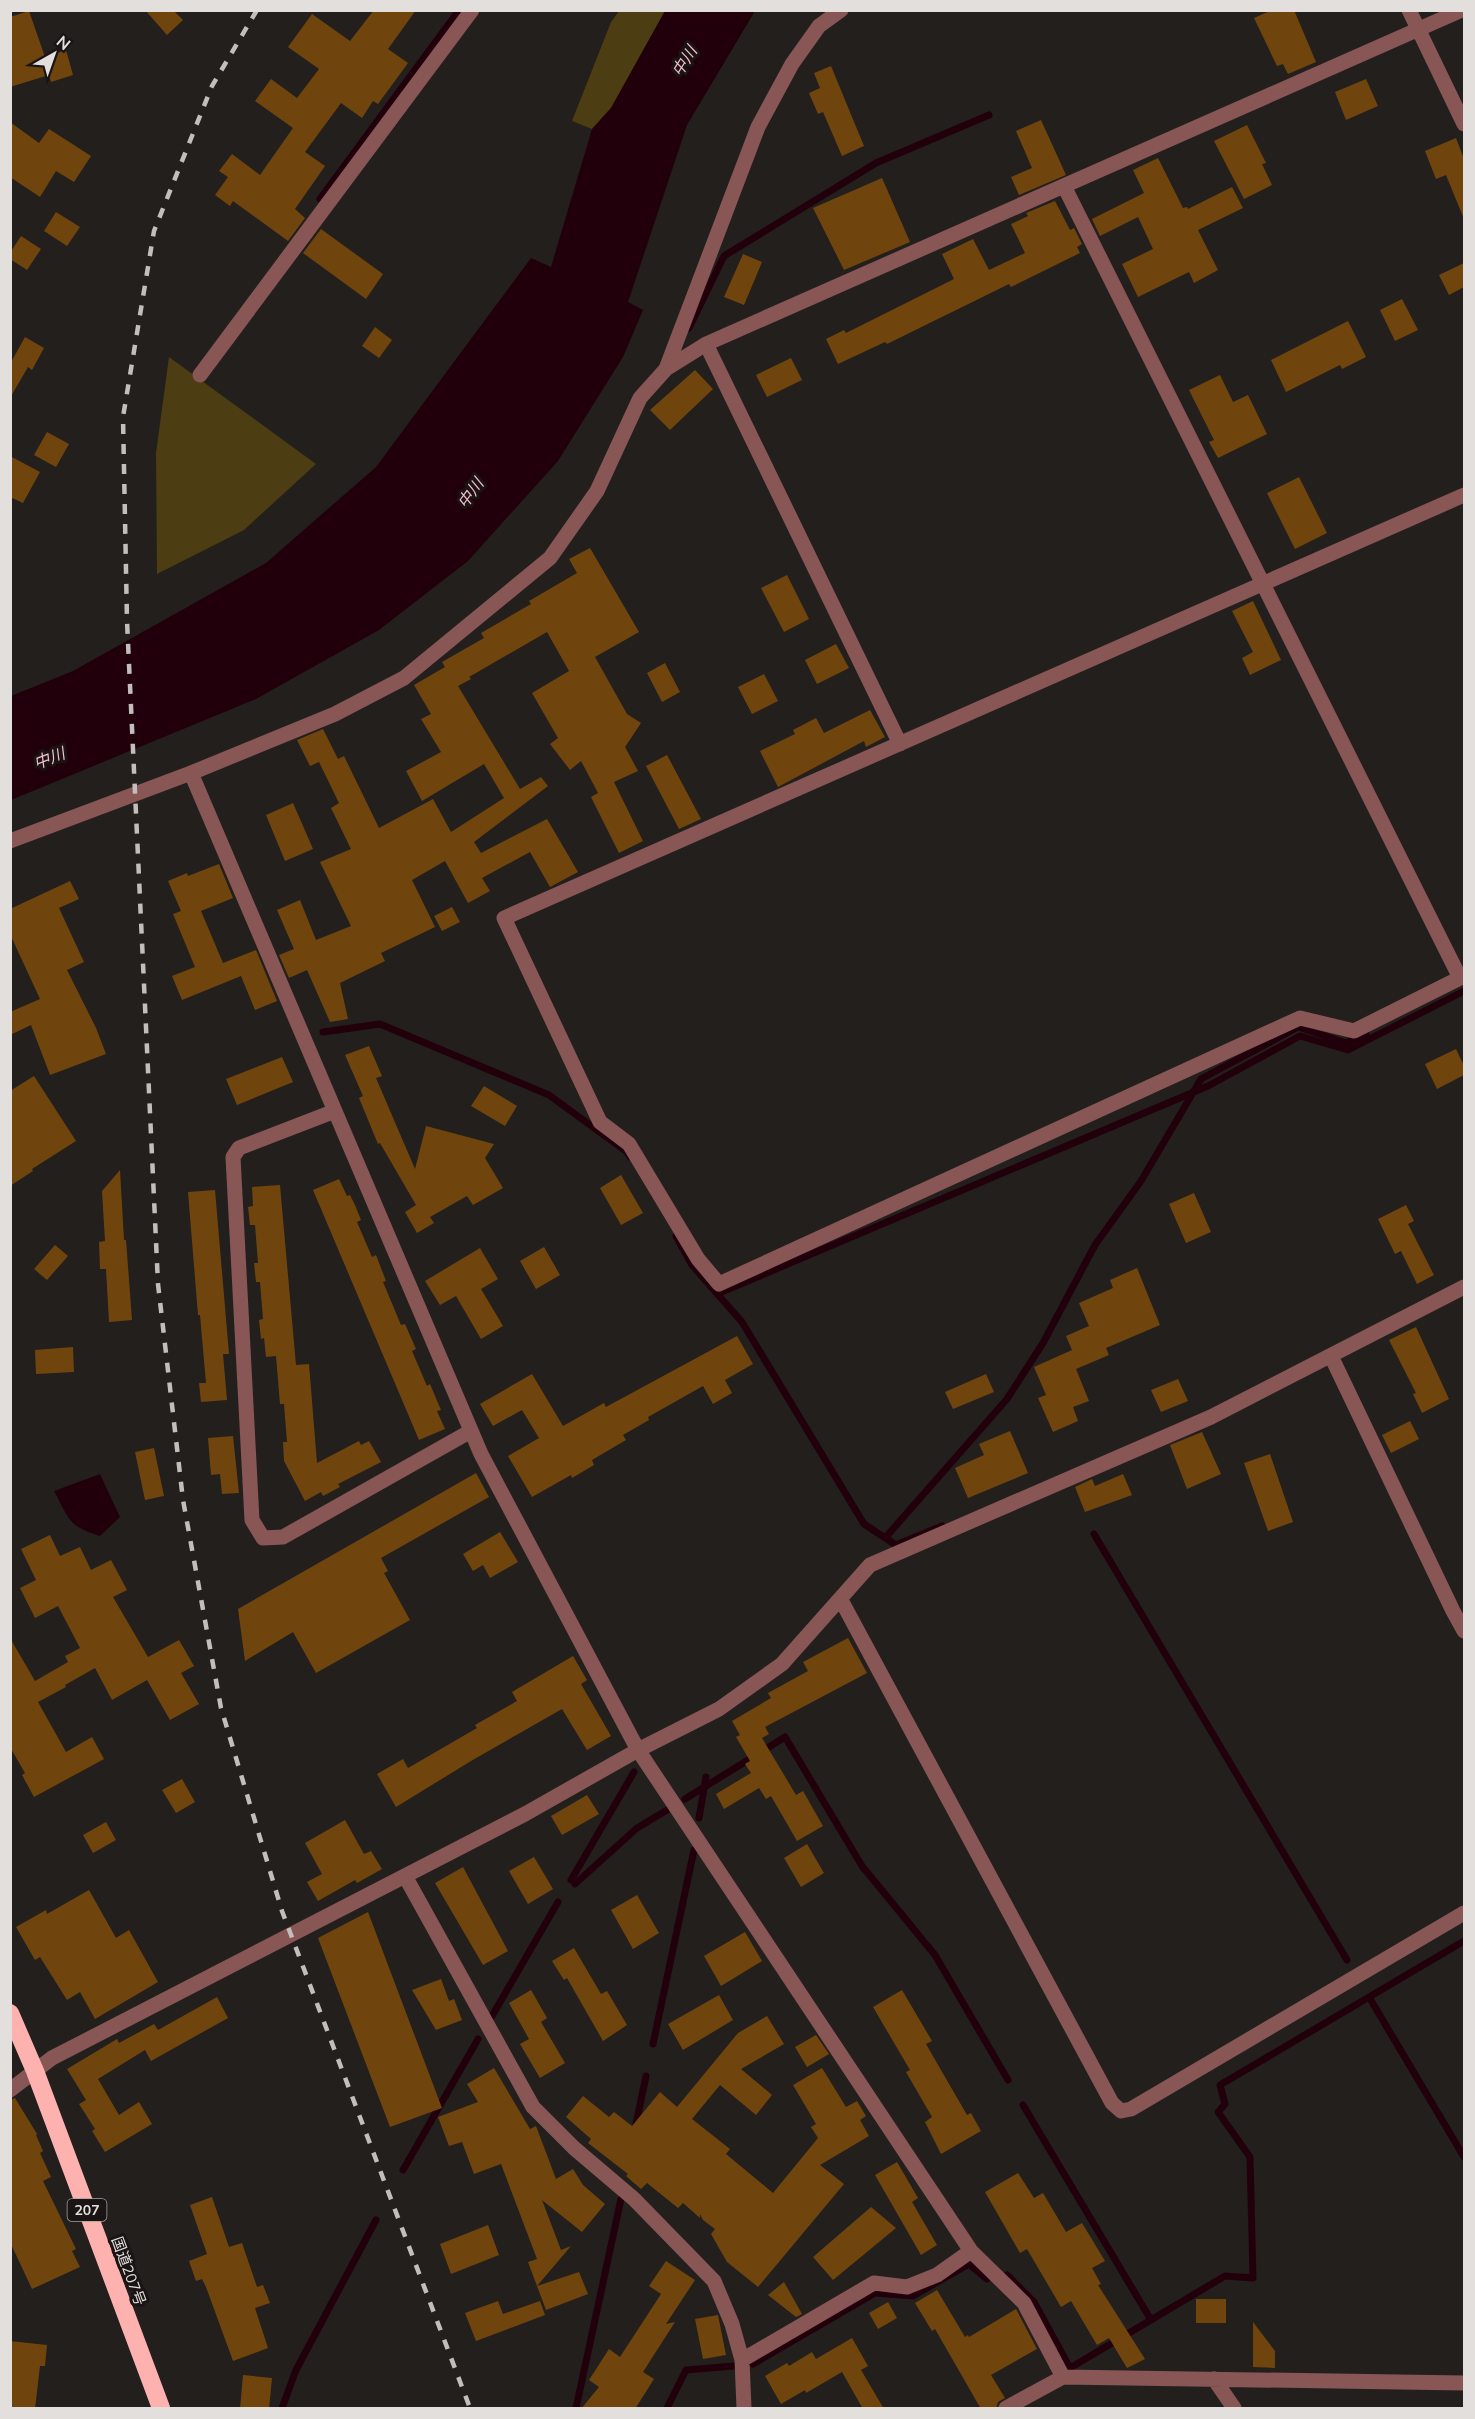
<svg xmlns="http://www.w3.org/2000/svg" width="1475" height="2419" font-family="Mulish,'Noto Sans JP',sans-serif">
  <rect width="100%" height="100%" fill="#231f1d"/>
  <!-- green -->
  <path fill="#4c3d12" d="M619,11H665L611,108L592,129L572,121L611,22Z
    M169,357L316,464L244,530L157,574L156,453Z"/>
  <!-- water -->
  <path fill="#21000c" d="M665,11H755L687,125L628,302L643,310L623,357L558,461L468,561L379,630L256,699L11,800V696L73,671L266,563L376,467L531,258L551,267L592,129L611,108Z
    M100,1474L120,1517L100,1536C68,1526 69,1519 54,1491Z"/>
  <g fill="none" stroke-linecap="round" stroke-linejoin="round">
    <!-- stream -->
    <path stroke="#21000c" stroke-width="7" d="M320,199L459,10
      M689,328L724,256L876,163L989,115
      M323,1032L380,1024L549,1095L627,1152L630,1157
      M676,1236L692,1265L742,1322L864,1524L896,1545L942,1526
      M717,1294L1208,1086L1300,1036L1348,1050L1464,991
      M1094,1534L1347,1960
      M885,1538L1007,1399L1043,1343L1095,1245L1141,1181L1201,1079L1298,1027L1346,1043L1366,1034
      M685,1799L785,1737L862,1866L935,1955L1008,2080
      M699,1818L706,1777
      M571,1880L634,1772
      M575,1884L637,1828L667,1810
      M1369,1997L1464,2157
      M492,2016L558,1902
      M653,2044L694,1850
      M1023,2105L1151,2320
      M635,2129L646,2076
      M403,2170L478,2039
      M1007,2275L1034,2302L1070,2368L1225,2276L1253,2278L1250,2157L1218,2112L1225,2104L1220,2085L1464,1941
      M753,2364L875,2293L913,2296L969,2264L987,2279
      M282,2408L296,2370L376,2220
      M576,2408L621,2199
      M667,2408L686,2370L734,2366"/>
  </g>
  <!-- building -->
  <path fill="#70450d" d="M145,10H173L183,20L167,35Z
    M374,10H416L388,49L408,63L378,104L373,101L362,118L341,103L305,152L325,166L295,209L305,218L288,241L233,201L230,206L215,195L228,177L219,171L232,154L260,175L293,128L255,101L271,79L297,98L319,69L288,47L312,14L350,41Z
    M1272,10H1294L1316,62L1288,74L1283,64L1277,66L1254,18Z
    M29,11L45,57L66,50L73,75L51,82L49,75L10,87V17Z
    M831,66L864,146L842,156L823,112L818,114L809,93L820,88L814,73Z
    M1366,79L1378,106L1346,120L1335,92Z
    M1041,120L1066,175L1019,195L1011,177L1032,168L1016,131Z
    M10,122L39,143L49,129L91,156L74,182L56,171L40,197L10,177Z
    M1247,125L1266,163L1262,164L1272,185L1244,199L1214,141Z
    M1456,138L1464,159V219L1446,175L1436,179L1425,151Z
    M1158,158L1183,208L1187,207L1188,209L1232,187L1243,208L1198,230L1218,270L1194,283L1189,272L1138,297L1122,264L1153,249L1138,217L1100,236L1092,219L1144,193L1133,170Z
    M882,178L910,242L844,270L813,208Z
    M1055,201L1070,230L1074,228L1082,244L1077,247L1080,253L1011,287L1009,284L887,344L885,342L838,364L826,339L844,330L846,333L954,279L942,254L973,239L989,270L1025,253L1011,224L1028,216L1026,213Z
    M56,212L80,227L67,246L44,231Z
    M321,229L383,274L366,299L303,253Z
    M21,236L41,249L27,270L10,259V253Z
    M743,254L762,262L744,305L724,297Z
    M1464,263V287L1449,295L1439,275Z
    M1402,299L1418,330L1395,341L1380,310Z
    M1348,321L1366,357L1342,369L1340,365L1286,392L1271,360Z
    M375,327L392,340L379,358L362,346Z
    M25,337L44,348L32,370L28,367L10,398V364Z
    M791,358L802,380L767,397L756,375Z
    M695,370L713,389L670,430L650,410Z
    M1220,375L1233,402L1248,395L1267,434L1218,458L1209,442L1214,440L1189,390Z
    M47,432L69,444L56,467L34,455Z
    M10,456L40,472L23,503L10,497Z
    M1299,477L1327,533L1295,549L1267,493Z
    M590,548L639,632L595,657L627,714L641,723L625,747L638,771L614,782L643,841L619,853L591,797L598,793L581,761L570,770L550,744L558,738L532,693L569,671L547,632L469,677L471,679L458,686L520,789L541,777L548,786L474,842L481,853L547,819L578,872L550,887L530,852L482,878L490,891L468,903L445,861L412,880L435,927L381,953L385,961L340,983L348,1019L330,1022L307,970L289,978L279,955L294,949L277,910L300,900L316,940L351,926L320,862L351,849L331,808L339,803L319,762L310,766L297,740L323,729L338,759L344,756L379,828L433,799L451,832L504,798L484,764L422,801L406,771L441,752L421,719L431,714L414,685L445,667L442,662L484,638L481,633L531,604L529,601L577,573L569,559Z
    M787,575L809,619L784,632L761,588Z
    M1253,601L1281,660L1250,675L1242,658L1253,652L1232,611Z
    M836,644L849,668L817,684L805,660Z
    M665,663L680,692L662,702L647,673Z
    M764,674L778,701L752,714L738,687Z
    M870,710L885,737L866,747L864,741L778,787L760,751L795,734L793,730L816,718L824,733Z
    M667,755L701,819L679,829L646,766Z
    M293,803L313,849L285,861L266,815Z
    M219,864L233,898L201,911L223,963L256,950L277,1001L255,1010L241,976L182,1000L172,976L195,967L173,914L181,911L168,881L187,873L188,876Z
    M70,881L79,899L59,908L84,962L67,970L96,1028L106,1054L50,1075L31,1025L10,1035V1012L40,999L10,934V909Z
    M452,907L460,922L442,931L434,916Z
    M369,1046L382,1076L376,1078L415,1169L426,1126L494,1144L485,1158L503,1188L473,1205L467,1196L430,1217L434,1223L417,1233L405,1212L416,1205L380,1143L378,1144L359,1098L363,1096L345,1055Z
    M1456,1049L1464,1066V1075L1437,1089L1425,1064Z
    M282,1057L293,1082L237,1105L226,1079Z
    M34,1076L76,1141L32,1169L33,1171L10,1186V1091Z
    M484,1086L517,1106L505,1126L471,1106Z
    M120,1170L124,1240H126L132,1320L109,1322L106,1269H100L99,1242L105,1241L102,1191Z
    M621,1175L643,1213L621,1225L600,1188Z
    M339,1179L347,1196L350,1195L355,1205L361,1220L357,1222L372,1257L376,1255L386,1281L383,1282L401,1325L405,1324L416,1349L412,1351L427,1386L430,1384L441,1410L437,1411L445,1429L419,1440L313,1190Z
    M280,1185L296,1365L309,1364L317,1463L359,1441L361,1445L369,1441L381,1462L338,1484L340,1487L323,1496L321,1492L305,1501L284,1461L283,1442H287L284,1404H280L276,1356L266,1357L264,1338L261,1339L259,1320L263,1319L260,1282H256L254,1263H258L255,1225H250L248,1207L253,1206L252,1187Z
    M215,1190L229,1354H223L227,1400L201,1402L199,1383H206L200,1315H198L188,1192Z
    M1194,1193L1211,1232L1186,1243L1169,1204Z
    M1406,1205L1414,1221L1408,1224L1434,1275L1417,1284L1401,1251L1395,1254L1378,1219Z
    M55,1245L68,1256L47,1280L34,1269Z
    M544,1247L560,1275L536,1289L520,1261Z
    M480,1248L498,1279L481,1289L503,1326L481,1339L456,1296L440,1305L425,1281Z
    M1137,1268L1160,1325L1106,1348L1109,1355L1076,1369L1089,1401L1073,1407L1078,1421L1053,1432L1038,1398L1046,1395L1034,1367L1072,1350L1066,1336L1089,1326L1079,1303L1113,1288L1110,1280Z
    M1416,1327L1449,1399L1422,1413L1413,1394L1416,1393L1389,1340Z
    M737,1336L753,1364L725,1380L732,1393L713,1404L703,1386L648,1417L649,1420L623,1435L626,1440L592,1460L594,1465L572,1478L571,1475L532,1497L508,1456L539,1438L522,1410L493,1426L480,1404L532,1374L563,1426L604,1403L606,1407Z
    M73,1347L74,1372L36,1374L35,1350Z
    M986,1374L994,1392L953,1409L945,1392Z
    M1178,1379L1188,1401L1161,1412L1151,1390Z
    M1410,1421L1419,1439L1391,1453L1382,1435Z
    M1010,1431L1028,1473L968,1498L955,1468L984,1455L979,1444Z
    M1202,1432L1221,1474L1187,1489L1170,1445Z
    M233,1436L239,1493L222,1494L220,1474L211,1475L208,1438Z
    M154,1448L164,1496L145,1500L135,1452Z
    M1270,1454L1293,1522L1268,1531L1244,1463Z
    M476,1473L489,1497L381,1558L388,1571L384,1573L410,1620L316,1673L293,1632L245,1661L238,1609Z
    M1123,1474L1132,1495L1085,1512L1075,1487L1092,1479L1095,1486Z
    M500,1532L518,1562L490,1578L483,1565L473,1571L463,1554Z
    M50,1535L60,1556L80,1547L91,1570L111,1560L127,1590L113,1597L148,1657L179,1640L194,1666L181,1673L199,1704L170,1720L147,1680L112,1700L95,1668L65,1685L66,1687L38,1702L66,1752L92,1737L104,1759L34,1797L22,1775L25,1773L10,1747V1638L35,1681L68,1662L65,1656L80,1648L58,1606L35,1618L20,1588L36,1580L21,1549Z
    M848,1638L867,1673L765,1727L769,1734L762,1738L796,1795L803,1791L823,1826L797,1841L771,1796L766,1799L759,1788L724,1809L716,1794L751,1773L745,1764L750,1761L736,1737L740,1735L732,1721L771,1698L768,1693L808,1671L803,1662Z
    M573,1656L587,1680L581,1684L611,1736L587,1750L562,1709L471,1761L396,1807L377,1774L403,1759L408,1768L477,1728L475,1725L517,1701L512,1692Z
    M182,1779L195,1802L176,1813L162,1790Z
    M587,1795L599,1814L562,1835L551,1816Z
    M345,1820L364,1854L371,1851L382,1869L357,1883L355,1880L318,1901L307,1882L322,1874L305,1843Z
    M106,1822L116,1840L93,1853L83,1835Z
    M807,1844L824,1873L801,1887L784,1858Z
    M534,1857L553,1889L528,1904L509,1871Z
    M463,1867L508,1951L483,1965L435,1883Z
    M89,1890L116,1938L129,1930L158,1982L95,2019L80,1992L67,2000L40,1957L35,1960L16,1927L46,1910L47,1914Z
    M637,1895L659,1933L633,1949L611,1910Z
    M368,1912L442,2108L390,2127L318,1938Z
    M745,1932L762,1961L721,1986L704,1956Z
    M574,1948L601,1994L607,1991L627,2025L603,2041L567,1978L564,1980L552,1961Z
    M441,1979L449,2001L454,1999L462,2020L436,2030L412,1990Z
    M531,1990L547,2018L541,2022L565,2063L540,2078L520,2044L529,2039L509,2003Z
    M902,1990L932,2041L926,2044L967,2115L971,2113L981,2131L941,2154L925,2122L932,2117L906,2072L910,2070L873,2007Z
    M719,1995L733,2020L683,2050L668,2024Z
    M217,1997L228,2018L151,2061L145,2050L98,2079L119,2115L139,2102L152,2124L105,2152L92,2131L95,2129L79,2104L86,2100L67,2069L117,2039L119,2043L154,2024L158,2030Z
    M767,2016L784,2044L741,2069L772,2095L756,2115L720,2085L692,2119L730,2149L726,2154L773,2193L818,2138L811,2127L816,2124L793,2085L822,2068L846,2107L857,2101L866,2116L860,2120L869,2136L820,2165L844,2184L758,2287L727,2262L711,2234L715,2229L703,2220L700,2214V2218L683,2203L678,2208L647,2183L641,2189L626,2176L628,2174L588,2143L591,2139L566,2117L583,2096L609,2117L614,2112L632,2126L660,2092L677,2107L738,2033Z
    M816,2035L829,2054L807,2067L795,2047Z
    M494,2068L530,2129L536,2126L556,2179L573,2169L583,2185L605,2204L582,2232L542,2200L561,2250L571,2246L537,2286L528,2262L537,2259L501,2164L474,2174L462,2142L449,2146L438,2117L478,2102L467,2084Z
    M15,2098L37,2134L36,2135L43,2151L40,2153L51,2177L43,2181L76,2249L72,2251L80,2267L32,2289L10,2242V2100Z
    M897,2162L918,2198L912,2202L937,2245L921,2255L875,2175Z
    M1018,2173L1034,2198L1043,2193L1066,2232L1082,2223L1105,2261L1092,2268L1101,2284L1098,2285L1145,2359L1127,2368L1109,2338L1097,2345L1071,2301L1061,2307L1027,2249L1020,2253L985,2192Z
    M212,2197L229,2247L242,2243L257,2287L263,2285L270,2303L255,2308L268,2348L233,2361L206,2287L202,2279L196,2281L189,2261L207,2254L190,2205Z
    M871,2207L896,2228L833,2280L813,2257Z
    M488,2225L499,2255L451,2274L440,2244Z
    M666,2261L695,2280L666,2324L675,2322L643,2372L654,2379L635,2409H581L599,2387L589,2380L609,2349L620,2357L661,2294L649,2286Z
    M579,2272L588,2294L546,2310L537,2286Z
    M784,2282L802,2314L796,2317L768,2295Z
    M937,2290L965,2337L968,2335L969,2337L1016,2309L1037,2349L991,2375L1005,2398L998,2402L996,2409H981L935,2329L932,2331L915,2303Z
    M1196,2299H1226V2323H1196Z
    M498,2301L503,2314L540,2301L545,2315L476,2341L465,2313Z
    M888,2302L897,2318L878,2329L869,2313Z
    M718,2315L726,2355L703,2359L695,2319Z
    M1253,2322L1275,2351V2368L1253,2367Z
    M852,2338L868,2366L861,2370L884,2409H863L842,2372L806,2393L805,2390L781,2404L765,2376L787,2363L789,2366L812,2352L816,2359Z
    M10,2341L47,2345L45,2366H40L35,2409H10Z
    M243,2375L272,2378L269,2409H240Z"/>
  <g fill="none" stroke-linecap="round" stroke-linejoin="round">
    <!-- street -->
    <path stroke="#885655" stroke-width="15" d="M1409,10L1464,124
      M1064,186L1460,978
      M706,344L900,744
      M666,369L758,127L792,64L819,26L841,10
      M200,375L472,10
      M1464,495L504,918L600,1122L629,1144L698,1259L719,1284L1300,1018L1354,1031L1464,976
      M10,841L191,773
      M335,1111L239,1148L233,1157L252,1520L263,1538L283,1537L471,1431
      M1331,1356L1453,1611L1464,1631
      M841,1600L1112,2103L1121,2111L1131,2109L1464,1913
      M405,1876L533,2107L574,2148L634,2199L714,2281L732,2324L742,2360L744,2408
      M10,2090L52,2058L525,1814L638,1750L719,1709L782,1664L870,1565L1211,1417L1464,1287
      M742,2360L874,2283L907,2287L937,2275L971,2251
      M1063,2377L1024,2303L971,2251L638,1750L481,1454L191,773L335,714L404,678L550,558L597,491L640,398L666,369L706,344L1462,10
      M1214,2379L1234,2408
      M1006,2408L1063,2377L1464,2383"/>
    <!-- highway -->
    <path stroke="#feb2af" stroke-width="18" d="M10,2013L35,2071L161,2408"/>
    <!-- rail -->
    <path stroke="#c1bebc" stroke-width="4.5" stroke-dasharray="10 10" stroke-linecap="butt" d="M257,10L212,86L154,231L123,417L127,621L158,1284L183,1500L221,1708L282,1911L470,2408"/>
  </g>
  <g text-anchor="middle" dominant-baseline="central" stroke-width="6" stroke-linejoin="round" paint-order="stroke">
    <!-- shield labels -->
    <rect fill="#1a1514" stroke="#a6a2a1" stroke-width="1.5" x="67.5" y="2199" width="39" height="22" rx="4.5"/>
    <g font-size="14" font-weight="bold" fill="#e2dfdd">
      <text x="87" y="2210">207</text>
    </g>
    <!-- street labels -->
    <g font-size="15" fill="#e2dfdd" stroke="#1a1514">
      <text transform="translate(129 2271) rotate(70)">国道207号</text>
    </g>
    <!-- water labels -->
    <g font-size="16" font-style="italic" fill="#f8bdce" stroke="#1a1514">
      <text transform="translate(684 61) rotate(-58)">中川</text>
      <text transform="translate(470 493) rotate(-54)">中川</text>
      <text transform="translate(49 758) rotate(-21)">中川</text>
    </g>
  </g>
  <!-- border -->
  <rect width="1475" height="2419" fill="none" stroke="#e2dfdd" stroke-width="24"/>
  <!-- north arrow -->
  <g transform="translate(54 54) rotate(40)" stroke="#1a1514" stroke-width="4.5" paint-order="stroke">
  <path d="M0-4.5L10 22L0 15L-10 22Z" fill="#e2dfdd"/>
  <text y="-9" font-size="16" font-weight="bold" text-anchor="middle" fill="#e2dfdd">N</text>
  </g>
</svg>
